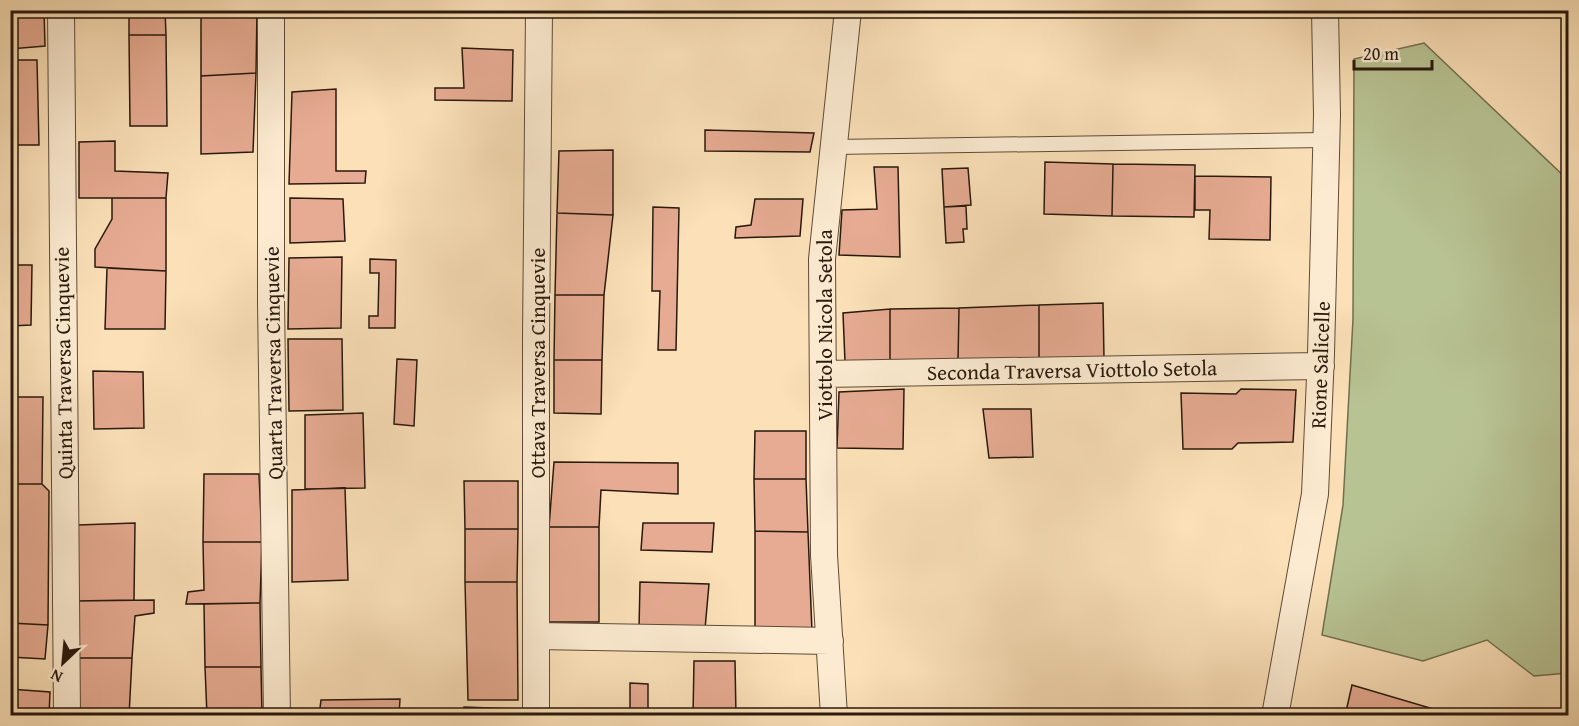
<svg xmlns="http://www.w3.org/2000/svg" width="1579" height="726" font-family="'Gentium Book Plus',serif">
  <rect width="100%" height="100%" fill="#fbe0b8"/>
  <filter id="stains"><feTurbulence type="fractalNoise" baseFrequency=".00333" numOctaves="4"/><feColorMatrix values="0 0 0 0 .2 0 0 0 0 .09 0 0 0 0 .02 0 0 0 .5 -.17"/></filter>
  <radialGradient id="worn" r=".72"><stop offset=".6" stop-color="#630" stop-opacity="0"/><stop offset="1" stop-color="#630" stop-opacity=".3"/></radialGradient>
  <!-- green -->
  <path fill="#b8c393" stroke="#706e50" stroke-width="1.5" d="M1424,43L1568,180V673L1534,676L1487,640L1423,661L1322,635L1343,505L1353,319L1354,59Z"/>
  <!-- building -->
  <path fill="#e6ab92" stroke="#29190d" stroke-width="1.5" d="M10,10H44L45,46L10,49Z
    M129,10H165L166,35H129Z
    M201,10H257L256,73L201,76Z
    M129,35H166L167,126H130Z
    M462,48L513,50L512,101L435,100V88H464Z
    M10,60H37L39,145H10Z
    M256,73L253,152L201,154V76Z
    M336,89V171H366L365,183L289,184L292,92Z
    M705,130L814,133L810,152L705,151Z
    M115,141V171L168,173L166,198H79V142Z
    M613,150V215L557,213L559,151Z
    M1045,162L1113,164L1112,216L1044,214Z
    M1113,164L1195,165L1194,217L1112,216Z
    M874,167H898L900,257L839,255L842,210L877,209Z
    M968,168L971,205L944,207L942,169Z
    M1195,176L1271,177L1270,240L1209,239L1210,210H1195Z
    M112,198H166V271L95,267V249L112,219Z
    M290,198L343,199L345,241L290,243Z
    M755,199H803L800,236L735,238L736,227L751,225Z
    M966,206L967,229H963L964,242L946,243L944,207Z
    M653,207L679,208L676,350H658L660,291H652Z
    M557,213L613,215L604,295H555Z
    M342,257L341,328L288,329L289,258Z
    M370,259L396,260L395,328H369V316H378L379,273H370Z
    M10,265H32L31,325L10,326Z
    M107,268L166,271L165,329H105Z
    M555,295H604L602,360H554Z
    M1103,303L1104,358L1039,359V305Z
    M1039,305V359L958,361L959,308Z
    M959,308L958,361L890,362V309Z
    M890,309V362H845L843,313Z
    M288,339H342L343,410L289,411Z
    M397,359L417,360L414,426L394,424Z
    M554,360H602L601,414L554,413Z
    M93,371L143,372L144,428L94,429Z
    M904,389L903,449L837,448L839,392Z
    M1241,389L1296,390L1293,442L1238,443L1232,449H1183L1181,393L1236,394Z
    M10,397H43L42,484H10Z
    M983,409H1031L1033,457L989,458Z
    M363,413L365,488L305,489V415Z
    M755,431H806V479H754Z
    M554,462L678,463V494L601,490L599,527H549Z
    M204,474H259L262,542H203Z
    M754,479H806L808,532L755,531Z
    M464,481H518V529H465Z
    M10,484H42L49,491L48,625L10,623Z
    M345,488L348,580L292,582V490Z
    M135,523L134,600L75,601L78,525Z
    M643,523H714L712,552L641,550Z
    M549,527H599V622H549Z
    M465,529H518L517,582H465Z
    M755,531L808,532L812,632L755,630Z
    M203,542H262L260,603L186,604L188,592L204,590Z
    M465,582H517L518,700H468Z
    M640,582L709,584L705,629L639,630Z
    M154,600V613L135,616L132,658H79L75,601Z
    M260,603L261,667H205L204,604Z
    M10,623L48,625L45,659L10,657Z
    M79,658H132L129,716H79Z
    M694,661H735L736,716H693Z
    M205,667H261L262,716H207Z
    M630,683L648,684V716H630Z
    M1352,685L1457,716H1345Z
    M10,689L50,692L49,716H10Z
    M400,699L399,716H319L321,700Z
    M464,707L520,709V716H464Z"/>
  <g fill="none" stroke-linecap="round" stroke-linejoin="round">
    <defs>
      <path id="service" d="M832,147L1326,140"/>
      <path id="minor" d="M61,10L67,716
        M271,10V302L277,716
        M823,374L1321,366
        M537,636L830,641
        M536,716V339L539,10
        M834,716L824,555L822,259L848,10
        M1275,716L1315,494L1321,354L1327,115L1325,10"/>
    </defs>
    <!-- service casing -->
    <use href="#service" stroke="#5e4b38" stroke-width="16"/>
    <!-- minor casing -->
    <use href="#minor" stroke="#5e4b38" stroke-width="28"/>
    <!-- service -->
    <use href="#service" stroke="#fcebd1" stroke-width="14"/>
    <!-- minor -->
    <use href="#minor" stroke="#fcebd1" stroke-width="26"/>
  </g>
  <g text-anchor="middle" dominant-baseline="central" stroke-width="4.5" stroke-linejoin="round" paint-order="stroke">
    <!-- street labels -->
    <g font-size="21" fill="#29190d" stroke="#fcebd1">
      <text transform="translate(824 325) rotate(-90)">Viottolo Nicola Setola</text>
      <text transform="translate(63 363) rotate(-91)">Quinta Traversa Cinquevie</text>
      <text transform="translate(273 363) rotate(-91)">Quarta Traversa Cinquevie</text>
      <text transform="translate(537 363) rotate(-90)">Ottava Traversa Cinquevie</text>
      <text transform="translate(1320 365) rotate(-88)">Rione Salicelle</text>
      <text transform="translate(1072 370) rotate(-1)">Seconda Traversa Viottolo Setola</text>
    </g>
  </g>
  <!-- margin -->
  <rect width="1579" height="726" fill="none" stroke="#fbe0b8" stroke-width="36"/>
  <rect x="12" y="12" width="1555" height="702" fill="none" stroke="#29190d" stroke-width="3"/>
  <rect x="18" y="18" width="1543" height="690" fill="none" stroke="#29190d" stroke-width="1.5"/>
  <!-- north arrow -->
  <g transform="translate(63 663) rotate(206)" stroke="#fcebd1" stroke-width="4.5" paint-order="stroke">
  <path d="M0-4.5L10 22L0 15L-10 22Z" fill="#29190d"/>
  <text y="-9" font-size="16" font-weight="bold" text-anchor="middle" fill="#29190d">N</text>
  </g>
  <!-- scale -->
  <path d="M1354 60v9h78v-9" fill="none" stroke="#29190d" stroke-width="3"/>
  <text x="1363" y="60" font-size="18" fill="#29190d" stroke="#fcebd1" stroke-width="4.5" paint-order="stroke">20 m</text>
  <rect width="100%" height="100%" filter="url(#stains)"/>
  <rect width="100%" height="100%" fill="url(#worn)"/>
</svg>
